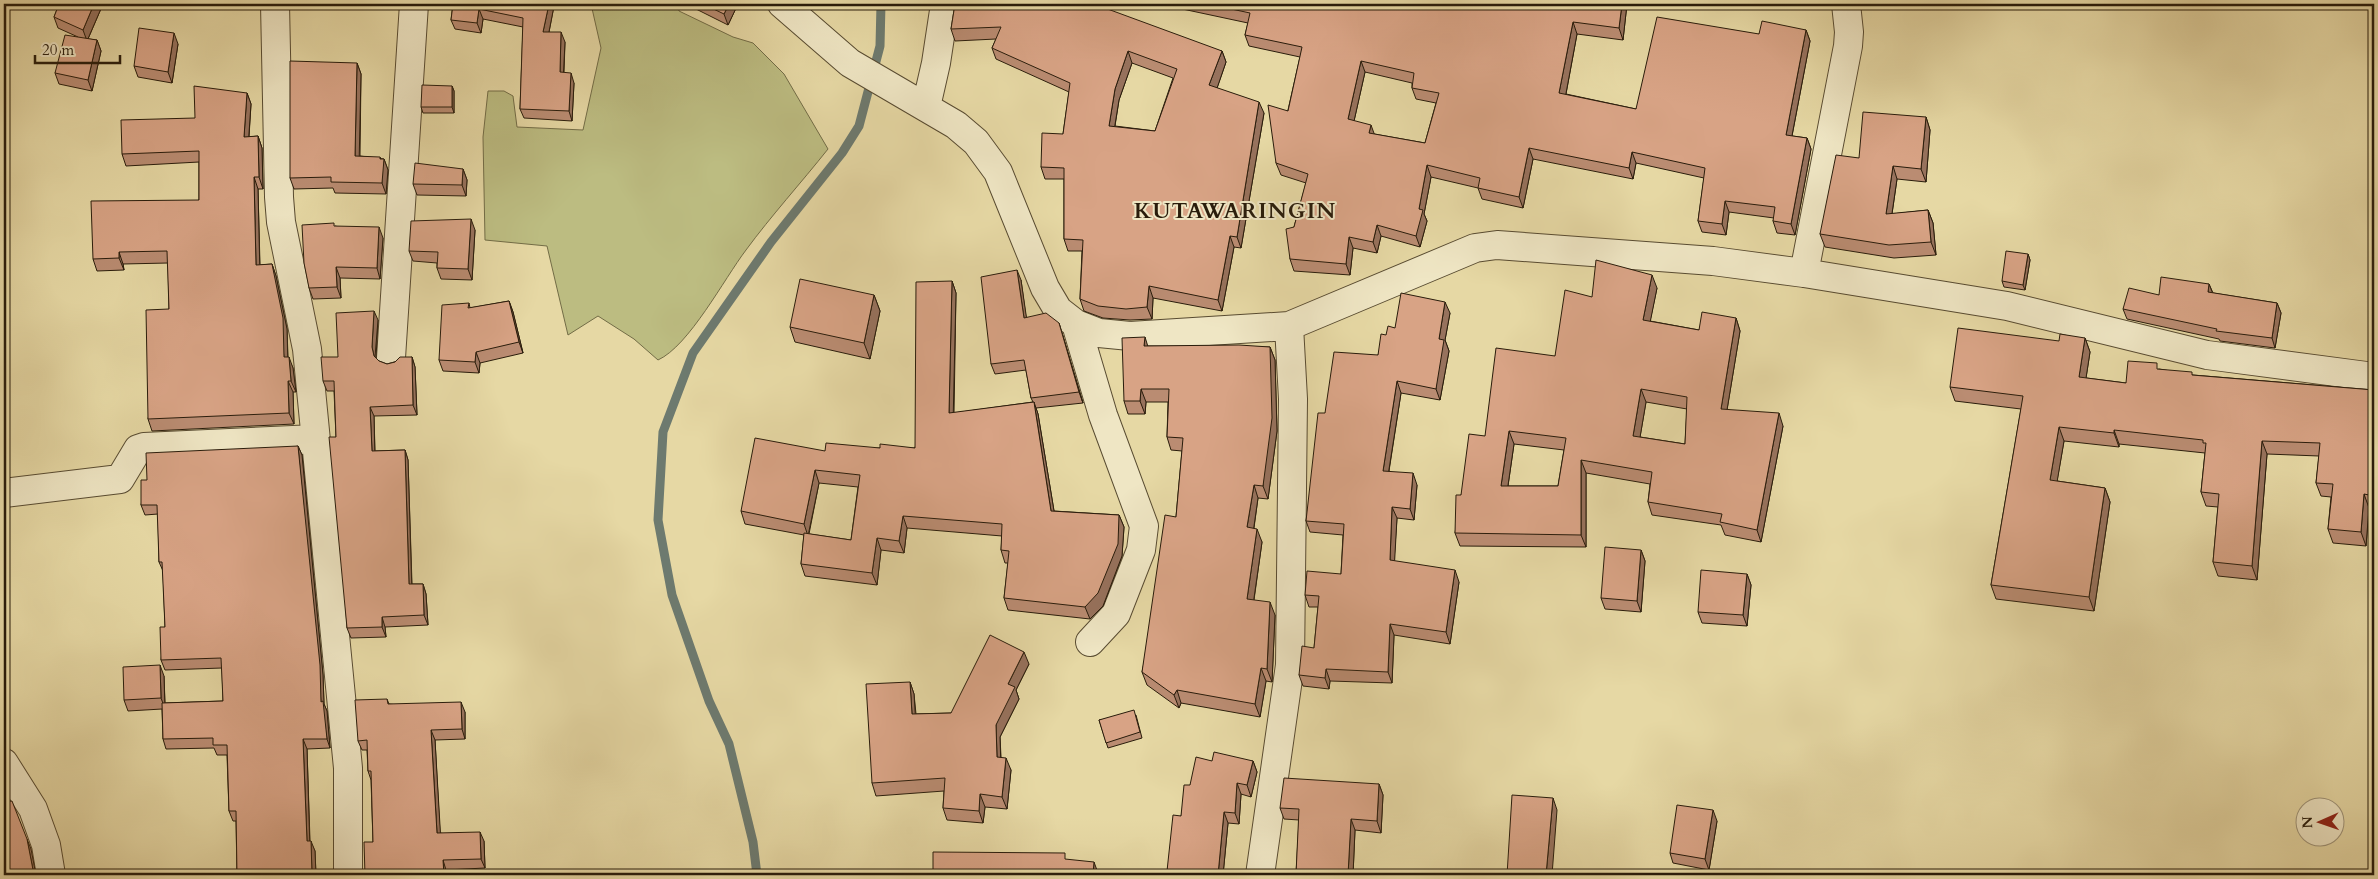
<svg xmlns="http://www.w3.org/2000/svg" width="2378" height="879" font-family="Cardo,serif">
  <rect width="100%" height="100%" fill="#e6d8a4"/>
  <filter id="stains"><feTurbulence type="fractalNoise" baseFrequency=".004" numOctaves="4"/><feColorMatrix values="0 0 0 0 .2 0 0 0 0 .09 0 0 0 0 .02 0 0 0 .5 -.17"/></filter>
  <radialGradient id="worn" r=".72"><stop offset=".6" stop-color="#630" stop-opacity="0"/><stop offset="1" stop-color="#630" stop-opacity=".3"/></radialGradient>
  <!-- green -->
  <path fill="#bcbc81" stroke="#726c46" d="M591,4H678L679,11L733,37L753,43L784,74L828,149C801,183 771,216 746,250C724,279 689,346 658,360L634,339L598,316L568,335L547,246L485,240L483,137L488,91H504L513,96L517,127L583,130L601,48Z"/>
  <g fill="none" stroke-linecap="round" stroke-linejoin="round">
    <!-- stream -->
    <path stroke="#6d7a6f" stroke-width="9" d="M757,875L753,842L729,744L709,701L672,595L658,520L663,432L693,353L771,242L842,153L859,126L880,46L881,4"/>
    <defs>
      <path id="minor" d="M275,4L279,197L281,222L307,349L348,768V875
        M782,4L850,63L956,125L976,142L998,172L1045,288L1058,310L1076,324L1099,333L1130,336L1289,326L1475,248L1497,245L1713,261L1804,273L2007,306L2207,355L2374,377
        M926,107L936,63L945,4
        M1804,273L1848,46L1849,32L1846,4
        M1076,324L1103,415L1144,526L1141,550L1116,614L1090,642
        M391,358L414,4
        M4,493L120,479L138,449L144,447L315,439
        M4,763L33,809L46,845L51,875
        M1260,875L1290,665L1293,399L1289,326"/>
    </defs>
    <!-- minor casing -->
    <use href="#minor" stroke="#584b31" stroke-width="30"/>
    <!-- minor -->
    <use href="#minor" stroke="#efe6c4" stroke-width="28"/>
  </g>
  <!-- wall -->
  <path fill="#ba8c72" stroke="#291c0b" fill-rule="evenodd" d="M59,4H103L88,39L97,40L101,51L92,91L59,84L55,73L78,37L58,28L54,17Z
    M453,4L554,6L549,32L565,42L564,73L574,83L572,121L524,118L520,109L523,27L483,19L481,33L455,29L451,20Z
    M691,4H738L728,25L692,7Z
    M955,4L1222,51L1226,62L1217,88L1264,113L1241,248L1234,247L1222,311L1153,298L1152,319L1130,320L1103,318L1084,311L1080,299L1082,251H1068L1064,239V179H1045L1041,167L1063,134L1069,92L996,59L992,48L996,39L955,41L951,29ZM1132,63L1173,78L1155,131L1115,126L1119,100Z
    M1159,4H1627L1623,40L1577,34L1566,94L1636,109L1759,34L1806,30L1810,41L1792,136L1807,138L1811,149L1795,235L1777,233L1773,221L1774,218L1729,212L1726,235L1702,232L1698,221L1704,178L1636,163L1633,179L1533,159L1523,208L1482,199L1478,188L1431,177L1424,214L1427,221L1420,247L1381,236L1377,253L1353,248L1350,275L1294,271L1290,259L1294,227L1306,183L1281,175L1276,163L1300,57L1249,46L1245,35L1248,23ZM1365,72L1412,83V88L1416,99L1436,103L1425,143L1374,134L1354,121Z
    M178,44L172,83L138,77L134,66Z
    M357,63L361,74L360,156L384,159L388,170L386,194L335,193L333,188L294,189L290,178Z
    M452,86L454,91V113H423L421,107Z
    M247,93L251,104L249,137L258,136L262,148L263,189H258L260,265L272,264L276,276L287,329L288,357L293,368L296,392H293L294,424L152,431L148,419L169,309L168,263L123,264L124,270L97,271L93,259L199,200V162L126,166L122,154Z
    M1926,117L1930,130L1926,182L1897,179L1892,214L1928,210L1933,223L1936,255L1894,258L1825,247L1820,234L1859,158Z
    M463,169L467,180L466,196L417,195L413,184Z
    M335,226L383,238L380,279L340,278L341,298L313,299L309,288Z
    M475,230L472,280L441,279L437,268V263L413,261L409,251Z
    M2028,254L2030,260L2025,290L2004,287L2002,281Z
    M1021,280L1026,317L1062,333L1083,403L1036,408L1038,414L1054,511L1119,515L1124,527L1122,556L1103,606L1090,619L1008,610L1004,598L1008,563H1005L1001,550L1002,536L907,528L904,553L881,550L877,585L805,576L801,564L804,535L745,524L741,511L825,451L880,448H915L952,281L956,293L954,413L1033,402L1031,398L1026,370L995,374L991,364ZM819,483L858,487L851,540L809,534Z
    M2209,284L2213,293L2277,303L2281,313L2275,348L2220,341L2219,339L2127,319L2123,309L2159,295Z
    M1657,288L1650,321L1699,330L1736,318L1740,331L1727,410L1783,426L1761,542L1725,535L1721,525L1652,515L1648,502L1650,484L1586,473V547L1460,546L1455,533L1461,495L1485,436L1555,356L1592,297ZM1646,402L1687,409L1685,444L1640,437ZM1514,444L1564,450L1558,486H1508Z
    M874,295L880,311L870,359L795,342L790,327Z
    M509,301L513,312L523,353L480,363L479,373L443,371L439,360L469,303L470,308Z
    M1450,313L1445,340L1449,351L1440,400L1401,393L1389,471L1417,485L1414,520L1397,518L1394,561L1459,582L1450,644L1394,635L1392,683L1330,681L1329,689L1303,686L1299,675L1314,648L1318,607H1309L1305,595L1341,574L1343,535L1310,532L1306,521L1325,413L1378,355L1386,335Z
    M378,320L376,358L379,361L387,364L412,357L415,367L417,415L374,416L375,451L405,450L408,460L412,584H423L426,594L428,625L385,627L386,637L351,638L347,628L336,437L334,391H327L323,381Z
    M2085,338L2090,352L2086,378L2126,383L2159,369L2193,375L2374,390V509L2369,508L2366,546L2333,543L2328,529L2331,497L2321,496L2316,483L2319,456L2267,454L2257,580L2218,576L2213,562L2218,507L2206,506L2201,492L2205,453L2119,444V447L2064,441L2057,481L2105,488L2110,502L2094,611L1996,599L1991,585L2021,409L1955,401L1950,387Z
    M1148,346L1270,347L1275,360L1277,431L1268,499L1258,498L1254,528L1262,542L1254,600L1275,615L1272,682L1266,681L1260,717L1181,703L1179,708L1147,685L1142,672L1176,517L1182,451L1171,450L1167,437L1168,402H1146L1145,414H1128L1124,401Z
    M298,446L302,455L323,675L324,704L327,711L330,748L307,749L310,841L315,851L316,875H237L236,821H233L229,811L227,755H217L214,748L166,749L163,739L162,709L128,711L124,700L164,676L165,703L223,701L222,668L165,670L161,660L165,627L163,571L159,562L158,514L145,515L141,505L147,480Z
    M1641,550L1645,561L1641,612L1605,609L1601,598Z
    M1747,574L1751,585L1747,626L1702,623L1698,612Z
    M1029,664L1016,690L1019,699L1000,737L1001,757L1011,770L1007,809L985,807L983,823L947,820L943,808L944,791L876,796L872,783L910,682L914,694L916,714L951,713Z
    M387,699L389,704L465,712V739L435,740L440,833L484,841L485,868L446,870L447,875H365L373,842L371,780L368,771L367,750H362L358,741Z
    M1136,715L1142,738L1108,748L1099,720Z
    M1212,761H1253L1257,772L1251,797L1241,794L1239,824L1228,823L1223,875H1169L1167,871L1181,816L1190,785Z
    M1379,784L1383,795L1381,833L1355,830L1353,875H1283L1296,874L1299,820L1284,819L1280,808Z
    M1717,821L1709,870L1673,863L1670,853Z"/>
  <!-- shaded-wall -->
  <path fill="#97725d" stroke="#291c0b" d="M94,4H103L87,41L83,30Z
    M549,4H553L554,6L547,42L543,32Z
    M729,4H738L728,25L724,14Z
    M1622,4H1627L1623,40L1619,28Z
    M479,9L483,19L481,33L477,23Z
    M1573,22L1577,34L1564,104L1559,93Z
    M1806,30L1810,41L1790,146L1786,135Z
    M561,32L565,42L563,82L560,72Z
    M174,33L178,44L172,83L168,72Z
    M97,40L101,51L92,91L88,80Z
    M1128,51L1132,63L1119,100L1113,137L1109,126L1115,89Z
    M1222,51L1226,62L1214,97L1209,85Z
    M1361,61L1365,72L1352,130L1348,119Z
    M357,63L361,74L359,167L355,156Z
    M571,73L574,83L572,121L569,111Z
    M452,86L454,91V113L452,107Z
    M247,93L251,104L248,148L244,137Z
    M1259,102L1264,113L1241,248L1237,237Z
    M1926,117L1930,130L1926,182L1921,169Z
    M1371,125L1375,136L1369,133Z
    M258,136L262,148L263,189L259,177Z
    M1807,138L1811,149L1795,235L1791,224Z
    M1529,148L1533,159L1523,208L1519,197Z
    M1632,152L1636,163L1633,179L1629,168Z
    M380,157L383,166L384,159L388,170L386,194L382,183Z
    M1427,165L1431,177L1424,214L1427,221L1420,247L1416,236L1419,209Z
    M1893,166L1897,179L1890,227L1886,214Z
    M463,169L467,180L466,196L462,185Z
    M254,177L258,189L260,277L256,265Z
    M1725,201L1729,212L1726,235L1722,224Z
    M1928,210L1933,223L1936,255L1931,242Z
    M471,219L475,230L472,280L468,269Z
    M1377,225L1381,236L1377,253L1373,242Z
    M379,227L383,238L380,279L377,268Z
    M1230,236L1234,247L1222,311L1218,300Z
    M1349,237L1353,248L1350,275L1346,264Z
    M119,252L123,264L124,270L119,258Z
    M2028,254L2030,260L2025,290L2023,285Z
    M272,264L276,276L287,329L288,368L284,357Z
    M336,267L340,278L341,298L337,287Z
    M1017,270L1021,280L1028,328L1024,318Z
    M1652,275L1657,288L1648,333L1643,320Z
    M952,281L956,293L953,425L949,413Z
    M2209,284L2213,294L2208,292Z
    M1149,286L1153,298L1152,319L1147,307Z
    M874,295L880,311L870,359L864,343Z
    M509,301L513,312L523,353L519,342Z
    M1445,302L1450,313L1445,340L1449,351L1440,400L1436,389L1439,339Z
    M2277,303L2281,313L2275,348L2272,338Z
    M374,311L378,320L375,357L374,356L372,347Z
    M1736,318L1740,331L1725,422L1721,409Z
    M1059,323L1083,403L1079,392Z
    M1145,337L1149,350L1144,346Z
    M2085,338L2090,352L2084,391L2079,377Z
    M1270,347L1275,360L1277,431L1268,499L1263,486Z
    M476,352L480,363L479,373L475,362Z
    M289,357L293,368L296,392L291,381Z
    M412,357L415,367L417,415L413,405Z
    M288,381L293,392L294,424L289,413Z
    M1397,381L1401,393L1387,482L1383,471Z
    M1141,389L1146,402L1145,414L1140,401Z
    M1641,389L1646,402L1638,449L1633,436Z
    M1034,402L1038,414L1056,523L1051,511Z
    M370,407L374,416L375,461L372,451Z
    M1779,413L1783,426L1761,542L1757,530Z
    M2059,427L2064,441L2055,494L2050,480Z
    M2114,430L2119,444V447L2114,433Z
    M1509,431L1514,444L1506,499L1501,486Z
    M2262,441L2267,454L2257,580L2252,566Z
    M298,446L302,455L323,675L324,704L327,711L330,748L327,739L321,702Z
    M405,450L408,460L412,594L409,584Z
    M1581,460L1586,473V547L1581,535Z
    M815,470L819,483L808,536L804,524Z
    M1413,473L1417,485L1414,520L1410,509Z
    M1254,485L1258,498L1252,540L1247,527Z
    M2105,488L2110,502L2094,611L2089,597Z
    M2364,494L2369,508L2366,546L2361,532Z
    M1392,507L1397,518L1394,572L1390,560Z
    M1119,515L1124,527L1122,556L1103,606L1090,619L1085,607Z
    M903,516L907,528L904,553L899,541Z
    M1257,529L1262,542L1252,612L1247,599Z
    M877,538L881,550L877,585L872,573Z
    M1641,550L1645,561L1641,612L1637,601Z
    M1455,570L1459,582L1450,644L1446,632Z
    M1747,574L1751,585L1747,626L1743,615Z
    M423,584L426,594L428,625L424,615Z
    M1270,602L1275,615L1272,682L1267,669Z
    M382,617L385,627L386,637L382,627Z
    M1390,624L1394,635L1392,683L1388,672Z
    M1024,652L1029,664L1016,690L1019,699L1000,737L1001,769L997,757L996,725L1008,684Z
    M160,665L164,676L165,709L161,698Z
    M1261,668L1266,681L1260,717L1255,704Z
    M1326,669L1330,681L1329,689L1325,678Z
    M910,682L914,694L916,726L912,714Z
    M1177,690L1181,703L1179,708L1174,695Z
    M461,702L465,712V739L462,729Z
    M431,730L435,740L441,843L437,833Z
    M303,739L307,749L310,851L307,841Z
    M1006,758L1011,770L1007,809L1002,797Z
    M1253,761L1257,772L1251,797L1247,785Z
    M1237,783L1241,794L1239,824L1235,813Z
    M1379,784L1383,795L1381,833L1377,821Z
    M980,794L985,807L983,823L979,811Z
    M1553,798L1557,810L1552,875H1546Z
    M1713,810L1717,821L1709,870L1705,859Z
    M1224,812L1228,823L1223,875H1218Z
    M1351,819L1355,830L1353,875H1348Z
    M480,832L484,841L485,868L481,859Z
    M27,839L31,849L36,875H34Z
    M311,841L315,851L316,875H312Z
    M443,860L446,870L447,875H444Z
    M1094,862L1098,873V875H1093Z"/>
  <!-- building -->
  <path fill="#d8a385" stroke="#291c0b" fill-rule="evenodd" d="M59,4H94L83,30L54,17Z
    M453,4H549L543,32H561L560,72L571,73L569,111L520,109L523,18L479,9L477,23L451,20Z
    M703,4H729L724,14Z
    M955,4H1094L1222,51L1209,85L1259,102L1237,237L1230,236L1218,300L1149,286L1147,307L1126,309L1098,306L1080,299L1083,240L1064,239V168L1041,167L1042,133L1063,134L1070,83L992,48L1001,27L951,29ZM1128,51L1177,69L1155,131L1109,126L1115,89Z
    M1208,4H1622L1619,28L1573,22L1559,93L1636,109L1657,17L1759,34L1762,21L1806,30L1786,135L1807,138L1791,224L1773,221L1775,207L1725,201L1722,224L1698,221L1705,168L1632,152L1629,168L1529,148L1519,197L1478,188L1480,178L1427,165L1419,209L1423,210L1416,236L1377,225L1373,242L1349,237L1346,264L1290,259L1286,229L1294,227L1308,174L1276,163L1268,105L1288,111L1302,47L1245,35L1250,13ZM1361,61L1414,73L1412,88L1439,93L1425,143L1369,133L1371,125L1348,119Z
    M139,28L174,33L168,72L134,66Z
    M65,35L97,40L88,80L55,73Z
    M290,61L357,63L355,156L380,157V159H384L382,183L331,182V177L290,178Z
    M422,85L452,86V107H421Z
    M194,86L247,93L244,137L258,136L259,177H254L256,265L272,264L283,318L284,357H289L291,381H288L289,413L148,419L146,310L169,309L167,251L119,252V258L93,259L91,201L199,200V151L122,154L121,120L195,118Z
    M1863,112L1926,117L1921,169L1893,166L1886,214L1928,210L1931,242L1889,245L1820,234L1836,155L1859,158Z
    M415,163L463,169L462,185L413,184Z
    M471,219L468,269L437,268L438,252L409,251L411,221Z
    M334,223V226L379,227L377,268L336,267L337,287L309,288L304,263L302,225Z
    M2006,251L2028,254L2023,285L2002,281Z
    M1596,260L1652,275L1643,320L1699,330L1702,312L1736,318L1721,409L1779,413L1757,530L1720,522L1722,514L1648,502L1652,472L1581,460V535L1455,533L1456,495H1461L1469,434L1485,436L1496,348L1555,356L1565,290L1592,297ZM1641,389L1687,397L1685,444L1633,436ZM1509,431L1566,438L1558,486H1501Z
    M1017,270L1024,318L1046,313L1059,323L1079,392L1031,398L1024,360L991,364L981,277Z
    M2161,277L2209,284L2208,292L2277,303L2272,338L2216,331L2217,329L2123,309L2129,288L2159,295Z
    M800,279L874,295L864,343L790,327Z
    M952,281L949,413L1034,402L1051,511L1119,515L1118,544L1098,593L1085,607L1004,598L1009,551L1001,550L1002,524L903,516L899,541L877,538L872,573L801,564L804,533L851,540L860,475L815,470L804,524L741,511L755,438L825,451L826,443L880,448V444L915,448L916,282Z
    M1401,293L1445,302L1439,339L1444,340L1436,389L1397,381L1383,471L1413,473L1410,509L1392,507L1390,560L1455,570L1446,632L1390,624L1388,672L1326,669L1325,678L1299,675L1302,646L1314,648L1319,596L1305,595L1307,571L1341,574L1344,524L1306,521L1318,413H1325L1334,352L1378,355L1381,334L1386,335L1388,326L1395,328Z
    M509,301L519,342L476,352L475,362L439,360L442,305L469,303L468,308Z
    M374,311L372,347L374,356L379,361L387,364L395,362L400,357H412L413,405L370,407L372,451L405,450L409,584H423L424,615L382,617V627L347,628L329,437H336L334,381H323L321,357H338L336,313Z
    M1958,328L2059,341L2060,334L2085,338L2079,377L2126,383L2128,361L2157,363V369L2192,372V375L2374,390V496L2364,494L2361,532L2328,529L2333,484L2316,483L2320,443L2262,441L2252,566L2213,562L2219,494L2201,492L2206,443H2203V440L2114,430V433L2059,427L2050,480L2105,488L2089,597L1991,585L2023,396L1950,387Z
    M1145,337L1144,346L1239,345L1270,347L1272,418L1263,486L1254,485L1247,527L1257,529L1247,599L1270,602L1267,669L1261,668L1255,704L1177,690L1174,695L1142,672L1165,515L1176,517L1183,438L1167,437L1169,389H1141L1140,401H1124L1122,338Z
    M298,446L320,665L321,702L323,701L327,739H303L307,841H311L312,875H237L236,811H229L227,745H213V738L163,739L162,703L223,701L221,658L161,660L160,627H165L162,562H159L157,505H141V480H147L146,453Z
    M1605,547L1641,550L1637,601L1601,598Z
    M1701,570L1747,574L1743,615L1698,612Z
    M990,635L1024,652L1008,684L1015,687L996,725L997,757L1006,758L1002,797L980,794L979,811L943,808L945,778L872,783L866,684L910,682L912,714L951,713Z
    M160,665L161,698L124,700L123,667Z
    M387,699L388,704L461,702L462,729L431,730L437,833L480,832L481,859L443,860L444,875H365L364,842H373L371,771H368L367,740L358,741L355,700Z
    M1134,710L1140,732L1106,743L1099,720Z
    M1214,752L1253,761L1247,785L1237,783L1235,813L1224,812L1218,875H1178V872L1167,871L1173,815L1181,816L1184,785H1190L1196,757L1212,761Z
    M1284,778L1379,784L1377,821L1351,819L1348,875H1283V874H1296L1299,809L1280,808Z
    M1512,795L1553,798L1546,875H1507Z
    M12,801L27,839L34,875H4V802Z
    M1677,805L1713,810L1705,859L1670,853Z
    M933,852L1065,853V859L1094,862L1093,875H933Z"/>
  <g text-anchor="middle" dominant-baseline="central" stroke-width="4" stroke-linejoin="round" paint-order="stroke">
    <!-- district labels -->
    <g font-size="22" font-weight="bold" letter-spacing="1" fill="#291c0b" stroke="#efe6c4">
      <text x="1235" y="211">KUTAWARINGIN</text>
    </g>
  </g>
  <!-- margin -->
  <rect width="2378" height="879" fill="none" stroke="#e6d8a4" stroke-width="20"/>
  <rect x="5" y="5" width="2368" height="869" fill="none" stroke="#291c0b" stroke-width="2.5"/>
  <rect x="10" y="10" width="2358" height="859" fill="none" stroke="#291c0b"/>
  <!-- north arrow -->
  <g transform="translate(2320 822) rotate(268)"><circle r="24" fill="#efe6c4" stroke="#a0957a"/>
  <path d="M0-4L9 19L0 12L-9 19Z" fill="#8f2418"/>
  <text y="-8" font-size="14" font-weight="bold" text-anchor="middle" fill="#291c0b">N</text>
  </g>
  <!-- scale -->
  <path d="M35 55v8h85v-8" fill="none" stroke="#291c0b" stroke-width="2.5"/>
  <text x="42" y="55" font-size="15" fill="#291c0b" stroke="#efe6c4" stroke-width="4" paint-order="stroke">20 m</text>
  <rect width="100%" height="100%" filter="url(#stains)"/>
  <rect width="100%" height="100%" fill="url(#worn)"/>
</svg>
